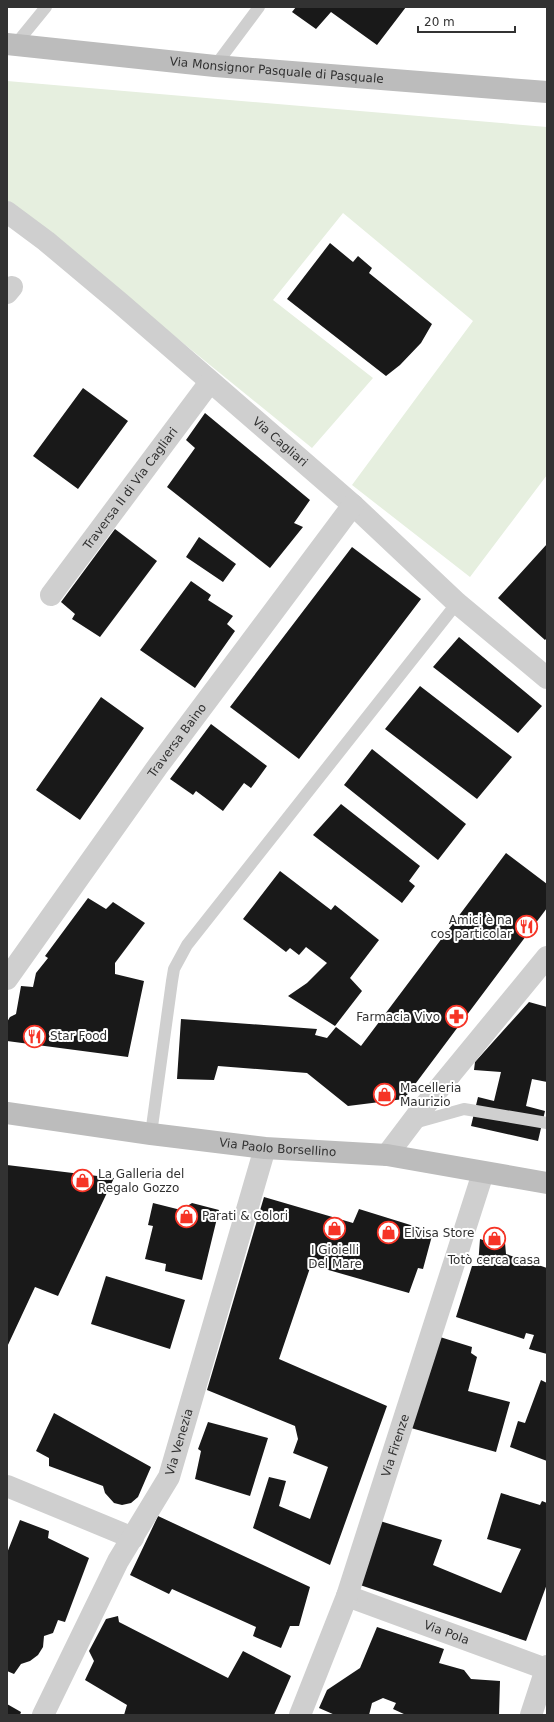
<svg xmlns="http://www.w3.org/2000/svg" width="554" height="1722" font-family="'DejaVu Sans',sans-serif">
  <rect width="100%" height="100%" fill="#fff"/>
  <!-- green -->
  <path fill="#e6efdf" d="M7,81L547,127V475L470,577L352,485L473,321L343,213L273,300L373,378L312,448L65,247L7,203Z"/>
  <!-- building -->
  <path fill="#191919" d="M296,7H406L377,45L331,12L316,29L292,12Z
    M330,243L353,262L358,256L372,268L369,273L432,324L421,343L400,365L386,376L287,299Z
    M83,388L128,421L78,489L33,456Z
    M205,413L310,500L294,523L303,527L270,568L167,487L195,448L186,440Z
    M115,529L157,561L100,637L72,619L75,614L61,602Z
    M199,537L236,564L223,582L186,557Z
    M547,544V638L545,640L498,598Z
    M352,547L421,599L299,759L230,707Z
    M191,581L211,595L208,600L233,616L227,624L235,631L195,688L140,650Z
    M459,637L542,706L518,733L433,667Z
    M420,686L512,757L477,799L385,729Z
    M101,697L144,728L80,820L36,790Z
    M211,724L267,766L251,788L244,783L223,811L196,791L193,795L170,779Z
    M372,749L466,824L438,860L344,785Z
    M341,804L420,866L409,881L415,886L402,903L313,835Z
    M506,853L547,884V908L404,1099L348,1106L307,1073L218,1066L214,1080L177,1079L181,1019L317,1029L315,1035L327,1038L336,1027L361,1046Z
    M280,871L331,910L335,905L379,940L350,978L362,991L335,1026L288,996L307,983L327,963L306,947L299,955L290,948L286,952L243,919Z
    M88,898L106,909L113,902L145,923L115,963V974L144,981L128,1057L7,1041V1022L10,1017L16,1014L21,986L33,987L36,973L48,958L45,956Z
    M529,1002L547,1007V1082L532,1079L526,1106L545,1111L538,1141L471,1126L478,1097L494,1101L501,1072L474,1070L475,1062Z
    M7,1165L114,1178L58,1296L35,1287L7,1347Z
    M264,1197L353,1223L359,1209L433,1232L423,1269L418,1268L409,1293L311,1265L279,1359L387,1406L330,1565L253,1528L269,1477L286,1481L279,1506L310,1519L328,1467L293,1453L298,1439L295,1426L207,1390Z
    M153,1203L181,1210L192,1203L219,1210L202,1280L165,1271L166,1264L145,1259L153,1226L148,1225Z
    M504,1231L506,1254L547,1268V1354L529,1349L534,1335L526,1333L524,1339L456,1317L472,1266H478L480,1239L483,1240L490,1232Z
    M106,1276L185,1300L170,1349L91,1324Z
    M440,1337L472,1347L471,1353L477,1357L468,1391L510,1402L496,1452L411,1428Z
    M541,1380L547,1383V1461L510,1447L518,1421L525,1423Z
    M54,1413L151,1467L138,1497L131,1503L122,1505L114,1503L105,1493L103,1486L49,1466V1458L36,1451Z
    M208,1422L268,1438L250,1496L195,1479L201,1451L198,1449Z
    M501,1493L540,1505L542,1501L547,1503V1584L526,1641L360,1585L380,1521L442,1540L433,1565L501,1593L521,1549L487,1539Z
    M158,1516L310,1587L299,1626H290L281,1648L253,1636L256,1627L172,1589L169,1594L130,1575Z
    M20,1520L49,1531L48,1538L89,1558L65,1622L58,1620L53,1633L44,1636L43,1647L38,1655L30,1661L21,1664L14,1674L7,1671V1553Z
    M118,1616L119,1622L228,1678L243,1651L291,1676L274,1715H124L127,1705L85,1680L94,1661L89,1651L106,1619Z
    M377,1627L444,1649L439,1663L464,1670L471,1679L500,1681L499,1715H406L393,1709L396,1703L383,1698L372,1703L369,1715H335L319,1708L327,1690L360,1668Z
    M7,1704L21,1712L20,1715H7Z"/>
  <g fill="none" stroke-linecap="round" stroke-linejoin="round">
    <!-- lane -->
    <path stroke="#cfcfcf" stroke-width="12" d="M15,45L46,7
      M215,66L259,7
      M414,1123L464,1109L547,1123
      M151,1134L172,981L174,969L187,945L457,603"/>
    <!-- street -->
    <g stroke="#cfcfcf" stroke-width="22">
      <path id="s1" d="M7,212L46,241L120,303L353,505L457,603L547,678"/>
      <path d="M7,293L12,287"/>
      <path id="s2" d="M51,595L210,382"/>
      <path id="s3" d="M7,979L158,766L353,505"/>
      <path d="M387,1155L418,1114L547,957"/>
      <path d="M7,1486L133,1538"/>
      <path id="s4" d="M347,1596L546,1669"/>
      <path id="s5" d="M43,1715L118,1561L169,1477L265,1148"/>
      <path id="s6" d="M300,1715L347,1596L483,1173"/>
      <path d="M531,1715L547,1666"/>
    </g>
    <!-- secondary -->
    <g stroke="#bcbcbc" stroke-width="22">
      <path id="s7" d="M7,44L215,66L547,92"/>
      <path id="s8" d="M7,1113L151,1134L265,1148L387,1155L547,1183"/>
    </g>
  </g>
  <!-- icons -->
  <defs>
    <symbol id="restaurant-ring" viewBox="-11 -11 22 22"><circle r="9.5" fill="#fff" stroke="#f63426" stroke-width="1.5"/><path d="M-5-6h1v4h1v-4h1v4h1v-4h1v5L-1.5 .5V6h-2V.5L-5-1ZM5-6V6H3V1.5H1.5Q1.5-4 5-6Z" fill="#f63426"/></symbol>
    <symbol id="pharmacy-ring" viewBox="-11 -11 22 22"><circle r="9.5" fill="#fff" stroke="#f63426" stroke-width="1.5"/><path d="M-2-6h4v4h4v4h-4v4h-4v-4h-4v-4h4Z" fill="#f63426"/></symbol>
    <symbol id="shop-ring" viewBox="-11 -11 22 22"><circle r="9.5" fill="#fff" stroke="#f63426" stroke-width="1.5"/><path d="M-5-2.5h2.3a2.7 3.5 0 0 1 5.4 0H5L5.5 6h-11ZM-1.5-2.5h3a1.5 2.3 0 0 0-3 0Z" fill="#f63426"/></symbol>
  </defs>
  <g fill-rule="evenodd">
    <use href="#restaurant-ring" x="514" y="914" width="25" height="25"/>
    <use href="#pharmacy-ring" x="444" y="1004" width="25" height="25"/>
    <use href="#restaurant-ring" x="22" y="1024" width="25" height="25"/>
    <use href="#shop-ring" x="372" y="1082" width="25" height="25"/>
    <use href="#shop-ring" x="70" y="1168" width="25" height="25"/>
    <use href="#shop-ring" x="174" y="1204" width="25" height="25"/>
    <use href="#shop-ring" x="322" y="1216" width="25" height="25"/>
    <use href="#shop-ring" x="376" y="1220" width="25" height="25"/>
    <use href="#shop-ring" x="482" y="1226" width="25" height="25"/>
  </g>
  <g text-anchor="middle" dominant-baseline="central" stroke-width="4" stroke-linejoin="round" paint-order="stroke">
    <!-- street labels -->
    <g font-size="12" fill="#323232" stroke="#fff">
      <text stroke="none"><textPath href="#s7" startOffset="271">Via Monsignor Pasquale di Pasquale</textPath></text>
      <text stroke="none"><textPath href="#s1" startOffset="357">Via Cagliari</textPath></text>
      <text stroke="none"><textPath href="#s2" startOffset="133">Traversa II di Via Cagliari</textPath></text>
      <text stroke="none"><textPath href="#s3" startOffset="293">Traversa Baino</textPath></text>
      <text stroke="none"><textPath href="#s8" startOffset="273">Via Paolo Borsellino</textPath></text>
      <text stroke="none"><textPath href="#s5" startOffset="306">Via Venezia</textPath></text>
      <text stroke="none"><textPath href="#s6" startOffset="286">Via Firenze</textPath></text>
      <text stroke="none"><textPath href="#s4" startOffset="106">Via Pola</textPath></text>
    </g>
    <!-- poi labels -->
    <g font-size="12" fill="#323232" stroke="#fff" text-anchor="start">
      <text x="512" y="920" text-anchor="end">Amici è na<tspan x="512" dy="14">cos particolar</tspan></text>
      <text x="440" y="1017" text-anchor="end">Farmacia Vivo</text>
      <text x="50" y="1036">Star Food</text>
      <text x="400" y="1088">Macelleria<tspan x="400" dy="14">Maurizio</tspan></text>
      <text x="98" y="1174">La Galleria del<tspan x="98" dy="14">Regalo Gozzo</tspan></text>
      <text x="202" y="1216">Parati &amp; Colori</text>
      <text x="404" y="1233">Elvisa Store</text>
      <text x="335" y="1250" text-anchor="middle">I Gioielli<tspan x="335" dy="14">Del Mare</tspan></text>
      <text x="494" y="1260" text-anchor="middle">Totò cerca casa</text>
    </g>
  </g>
  <!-- border -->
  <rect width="554" height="1722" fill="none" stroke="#323232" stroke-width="16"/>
  <!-- scale -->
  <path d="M418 26v6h97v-6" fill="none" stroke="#323232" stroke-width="2"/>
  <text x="424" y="26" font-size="12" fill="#323232" stroke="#ffffff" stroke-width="3" paint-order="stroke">20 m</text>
</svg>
